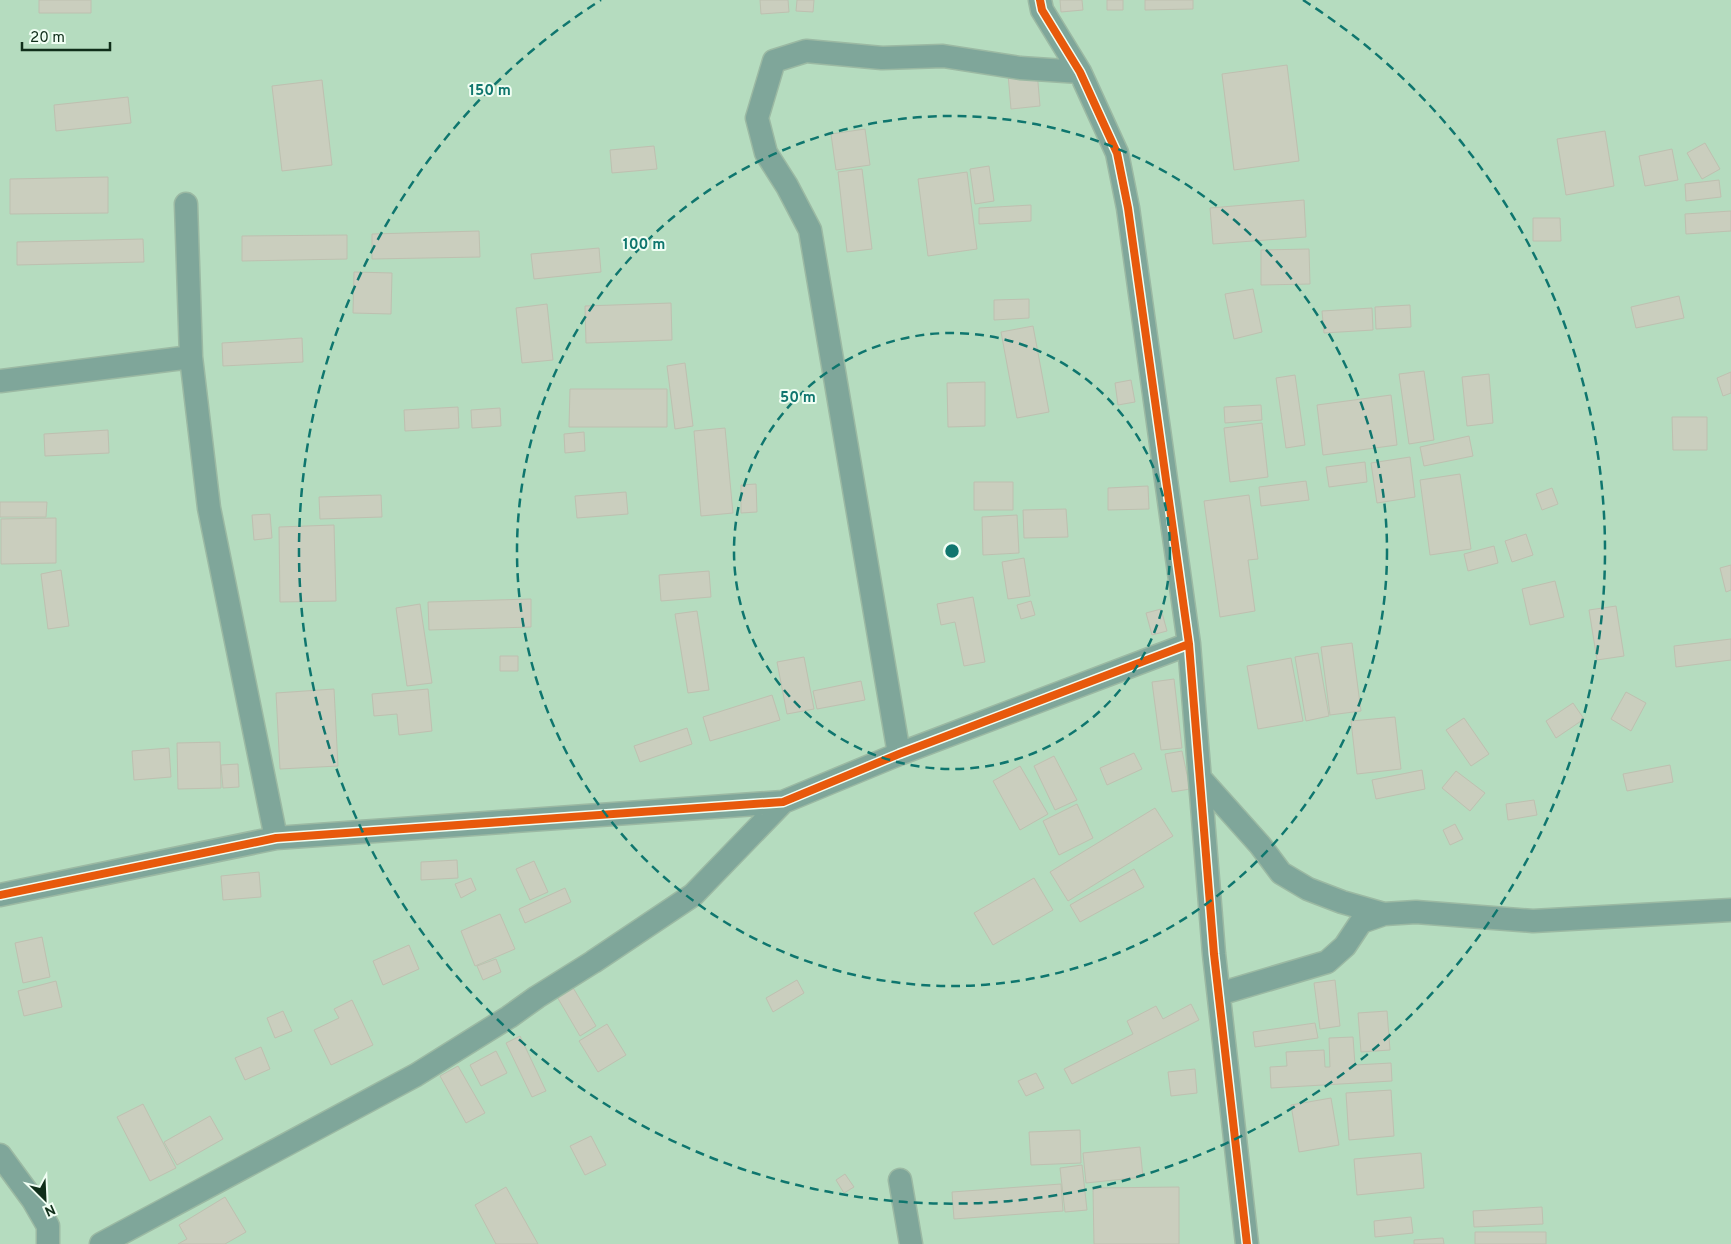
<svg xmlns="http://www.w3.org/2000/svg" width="1731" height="1244" font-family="Overpass,sans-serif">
  <rect width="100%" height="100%" fill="#b5dcbf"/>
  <!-- building -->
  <path fill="#cacebe" stroke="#bec0b0" d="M39,0H91V13H39Z
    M760,0H788L789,12L761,14Z
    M797,0H814L813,12L796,11Z
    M1060,0H1082L1083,10L1061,12Z
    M1107,0H1123V10H1107Z
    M1145,0H1193V9L1145,10Z
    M1287,65L1299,161L1234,170L1222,74Z
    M1037,71L1040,106L1011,109L1008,74Z
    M322,80L332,165L282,171L272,86Z
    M128,97L131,123L56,131L54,105Z
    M865,129L870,165L836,170L831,134Z
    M1605,131L1614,186L1566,195L1557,139Z
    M1705,143L1720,169L1702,179L1687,153Z
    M654,146L657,169L612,173L610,150Z
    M1672,149L1678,180L1645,186L1639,156Z
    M989,166L994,201L975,204L970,169Z
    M862,169L872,249L847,252L838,172Z
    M967,172L977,249L928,256L918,179Z
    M108,177V213L10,214V179Z
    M1719,180L1721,197L1686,201L1685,184Z
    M1304,200L1306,237L1213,244L1210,208Z
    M1031,205V221L979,224V208Z
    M1731,211V231L1686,234L1685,214Z
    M1533,218H1560L1561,241H1533Z
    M479,231L480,257L372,259V234Z
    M347,235V259L242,261V236Z
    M143,239L144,262L17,265V242Z
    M599,248L601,272L534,279L531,254Z
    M1309,249L1310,284L1261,285V250Z
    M354,272L392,273L391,314L353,313Z
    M1253,289L1262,332L1234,339L1225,294Z
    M1679,296L1684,318L1636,328L1631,307Z
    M1029,299V318L994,320V300Z
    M671,303L672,340L586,343L585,306Z
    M547,304L553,360L522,363L516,308Z
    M1410,305L1411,327L1376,329L1375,307Z
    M1372,308L1373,330L1324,333L1322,311Z
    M1033,326L1049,412L1017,418L1001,332Z
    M302,338L303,362L223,366L222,343Z
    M685,363L693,426L675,429L667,366Z
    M1424,371L1434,440L1409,444L1399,374Z
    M1731,372V393L1723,396L1717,378Z
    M1489,374L1493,423L1467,426L1462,377Z
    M1295,375L1305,445L1286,448L1276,378Z
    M1131,380L1135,402L1118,405L1115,383Z
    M985,382V426L948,427L947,383Z
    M570,389H667V427H569Z
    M1391,395L1397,445L1323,455L1317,405Z
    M1261,405L1262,420L1225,423L1224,407Z
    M458,407L459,428L405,431L404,410Z
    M500,408L501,426L472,428L471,410Z
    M1672,417H1707V450H1673Z
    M1262,423L1268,477L1230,482L1224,428Z
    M725,428L733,513L701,516L694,431Z
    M108,430L109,453L45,456L44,434Z
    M584,432L585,451L565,453L564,434Z
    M1469,436L1473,456L1424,466L1420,447Z
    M1410,457L1415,497L1377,503L1371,463Z
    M1365,462L1367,482L1329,487L1326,467Z
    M1460,474L1471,549L1430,555L1420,480Z
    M1306,481L1309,500L1261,506L1259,487Z
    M974,482H1013V510H974Z
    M756,484L757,512L741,513V485Z
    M1148,486L1149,509L1108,510V488Z
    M1552,488L1558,504L1542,510L1536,494Z
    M626,492L628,514L577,518L575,496Z
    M381,495L382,517L320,519L319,497Z
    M1249,495L1258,559L1248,560L1255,611L1220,617L1204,501Z
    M0,502H47L46,517H0Z
    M1066,509L1068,537L1024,538L1023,510Z
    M270,514L272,538L254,540L252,515Z
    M1017,515L1019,553L983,555L982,517Z
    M56,518V563L1,564V519Z
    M334,525L336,601L280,602L279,527Z
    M1526,534L1533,555L1512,562L1505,541Z
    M1494,546L1498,563L1468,571L1464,554Z
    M1024,558L1030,596L1008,599L1002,562Z
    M1731,565V590L1726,592L1720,568Z
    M61,570L69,626L48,629L41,574Z
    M709,571L711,597L661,601L659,575Z
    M1555,581L1564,617L1530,625L1522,589Z
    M973,597L985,662L964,666L955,622L941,625L937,604Z
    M531,599V627L429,630L428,602Z
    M1031,601L1035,615L1021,619L1017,605Z
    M420,604L432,683L407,686L396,608Z
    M1616,606L1624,656L1597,660L1589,610Z
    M1161,609L1167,631L1152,635L1146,613Z
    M697,611L709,690L688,693L675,614Z
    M1731,639V660L1676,667L1674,646Z
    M1352,643L1361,711L1330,715L1321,647Z
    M1318,653L1329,716L1306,721L1295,657Z
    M500,656H518V671H500Z
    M804,657L814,709L787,714L777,662Z
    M1291,658L1303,721L1258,729L1247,666Z
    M1174,679L1182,748L1161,750L1152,682Z
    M861,681L865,700L817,709L813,691Z
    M334,689L338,766L280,769L276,693Z
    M428,689L432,731L399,735L397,714L374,716L372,694Z
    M1626,692L1646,703L1631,731L1611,719Z
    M772,695L780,720L710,741L703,717Z
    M1573,703L1584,719L1556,738L1546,721Z
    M1395,717L1401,769L1357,774L1351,721Z
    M1464,718L1489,754L1471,766L1446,730Z
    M687,728L692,744L640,762L634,746Z
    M220,742L221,788L178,789L177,743Z
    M169,748L171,777L134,780L132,751Z
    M1182,751L1190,789L1172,792L1165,754Z
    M1134,753L1142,769L1107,785L1100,768Z
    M1054,756L1077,800L1055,810L1034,766Z
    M238,764L239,787L223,788L221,765Z
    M1670,765L1673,782L1627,791L1623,774Z
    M1020,766L1048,814L1020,830L993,781Z
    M1422,770L1425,789L1376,799L1372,780Z
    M1456,771L1485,793L1470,811L1442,788Z
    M1534,800L1537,815L1508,820L1506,804Z
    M1077,804L1093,838L1059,855L1043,821Z
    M1155,808L1173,836L1068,901L1050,872Z
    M1455,824L1463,839L1450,845L1443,830Z
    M457,860L458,878L421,880V862Z
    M534,861L548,892L530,900L516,869Z
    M1134,869L1144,887L1080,922L1070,905Z
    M259,872L261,897L223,900L221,876Z
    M471,878L476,890L461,898L455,884Z
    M1034,878L1053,910L993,945L974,913Z
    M565,888L571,902L525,923L519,909Z
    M500,914L515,949L475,966L461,931Z
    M42,937L50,977L23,983L15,943Z
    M409,945L419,969L383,985L373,961Z
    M496,959L501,972L483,980L477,966Z
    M797,980L804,993L773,1012L766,998Z
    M1335,980L1340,1026L1320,1029L1314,983Z
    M56,981L62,1007L24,1016L18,991Z
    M572,986L596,1026L580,1036L556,995Z
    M352,1000L373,1045L331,1065L314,1030L339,1018L334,1009Z
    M1191,1004L1199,1020L1072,1084L1064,1069L1133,1034L1127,1021L1156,1006L1163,1019Z
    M283,1011L292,1031L275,1038L267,1018Z
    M1387,1011L1390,1050L1361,1052L1358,1013Z
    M1315,1023L1318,1038L1255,1047L1253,1032Z
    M607,1024L626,1055L598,1072L579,1041Z
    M520,1036L546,1091L532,1097L506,1043Z
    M1353,1037L1355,1065L1391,1063L1392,1081L1271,1088L1270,1067L1287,1066L1286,1052L1324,1050L1325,1067H1330L1329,1038Z
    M261,1047L270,1069L245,1080L235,1058Z
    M496,1051L507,1073L481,1086L470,1065Z
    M458,1066L485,1113L466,1123L440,1076Z
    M1195,1069L1197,1093L1171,1096L1168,1072Z
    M1036,1073L1044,1088L1026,1096L1018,1081Z
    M1391,1090L1394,1136L1349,1140L1346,1093Z
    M1331,1098L1339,1145L1299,1152L1291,1105Z
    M143,1104L176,1168L150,1181L117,1117Z
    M210,1116L223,1139L177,1165L164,1142Z
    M1080,1130L1081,1163L1031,1165L1029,1132Z
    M591,1136L606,1165L585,1175L570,1146Z
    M1140,1147L1143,1177L1086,1183L1083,1153Z
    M1421,1153L1424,1188L1357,1195L1354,1159Z
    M1082,1165L1087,1210L1065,1212L1060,1168Z
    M845,1174L854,1187L844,1193L836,1180Z
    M1061,1184L1063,1211L954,1219L952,1192Z
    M506,1187L538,1244H496L475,1205Z
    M1179,1187V1244H1094L1093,1188Z
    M225,1197L246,1232L225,1244H178L187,1239L179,1225Z
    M1542,1207L1543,1224L1474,1227L1473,1211Z
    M1411,1217L1413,1233L1375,1237L1374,1221Z
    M1475,1232H1546V1244H1475Z
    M1443,1238L1444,1244H1414V1240Z"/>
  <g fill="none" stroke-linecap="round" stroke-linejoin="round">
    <defs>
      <path id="street" d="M1040,0L1042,10L1080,72L1117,153L1128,208L1189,644L1214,954L1247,1244
        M186,204L191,357L209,508L276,838
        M0,381L191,357
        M899,754L810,230L787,186L766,153L757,118L774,61L806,51L882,58L943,56L1020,68L1080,72
        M1200,778L1260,845L1281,873L1308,889L1342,902L1384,914
        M0,895L276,838L783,802L899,754L1189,644
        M1219,994L1327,962L1345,946L1361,922L1384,914L1416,912L1533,921L1731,910
        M0,1155L33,1200L48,1226V1244
        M900,1180L911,1244
        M101,1244L416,1075L509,1017L537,997L593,962L693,895L783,802"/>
    </defs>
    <!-- street casing -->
    <use href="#street" stroke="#9bb9a3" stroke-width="25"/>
    <!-- street -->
    <use href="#street" stroke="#7fa69a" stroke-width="22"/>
    <defs>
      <path id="cycleway" d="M1040,0L1042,10L1080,72L1117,153L1128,208L1189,644L1214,954L1247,1244
        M0,895L276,838L783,802L899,754L1189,644"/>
    </defs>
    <!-- cycleway casing -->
    <use href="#cycleway" stroke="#f0fef3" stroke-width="11"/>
    <!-- cycleway -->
    <use href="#cycleway" stroke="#e8590c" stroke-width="8"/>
  </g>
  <!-- distance rings -->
  <g fill="none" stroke="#0f766e" stroke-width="2.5" stroke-dasharray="9 6">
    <circle cx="952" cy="551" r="218"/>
    <circle cx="952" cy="551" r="435"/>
    <path d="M1303 0A653 653 0 1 1 601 0"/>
  </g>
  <circle cx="952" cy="551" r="8" fill="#0f766e" stroke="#f0fef3" stroke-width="2.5"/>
  <g font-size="15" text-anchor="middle" font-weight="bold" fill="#0f766e" stroke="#f0fef3" stroke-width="4" stroke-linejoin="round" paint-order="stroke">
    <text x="490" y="95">150 m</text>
    <text x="644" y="249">100 m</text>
    <text x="798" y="402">50 m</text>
  </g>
  <!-- north arrow -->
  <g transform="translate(45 1199) rotate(156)" stroke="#f0fef3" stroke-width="4" paint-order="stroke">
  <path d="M0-4L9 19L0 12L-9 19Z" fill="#102e1a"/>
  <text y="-8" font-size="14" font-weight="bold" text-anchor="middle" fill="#102e1a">N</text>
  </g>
  <!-- scale -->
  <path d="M22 42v8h88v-8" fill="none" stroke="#102e1a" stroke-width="2.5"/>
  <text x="30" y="42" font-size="15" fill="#102e1a" stroke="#f0fef3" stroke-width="4" paint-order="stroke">20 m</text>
</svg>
